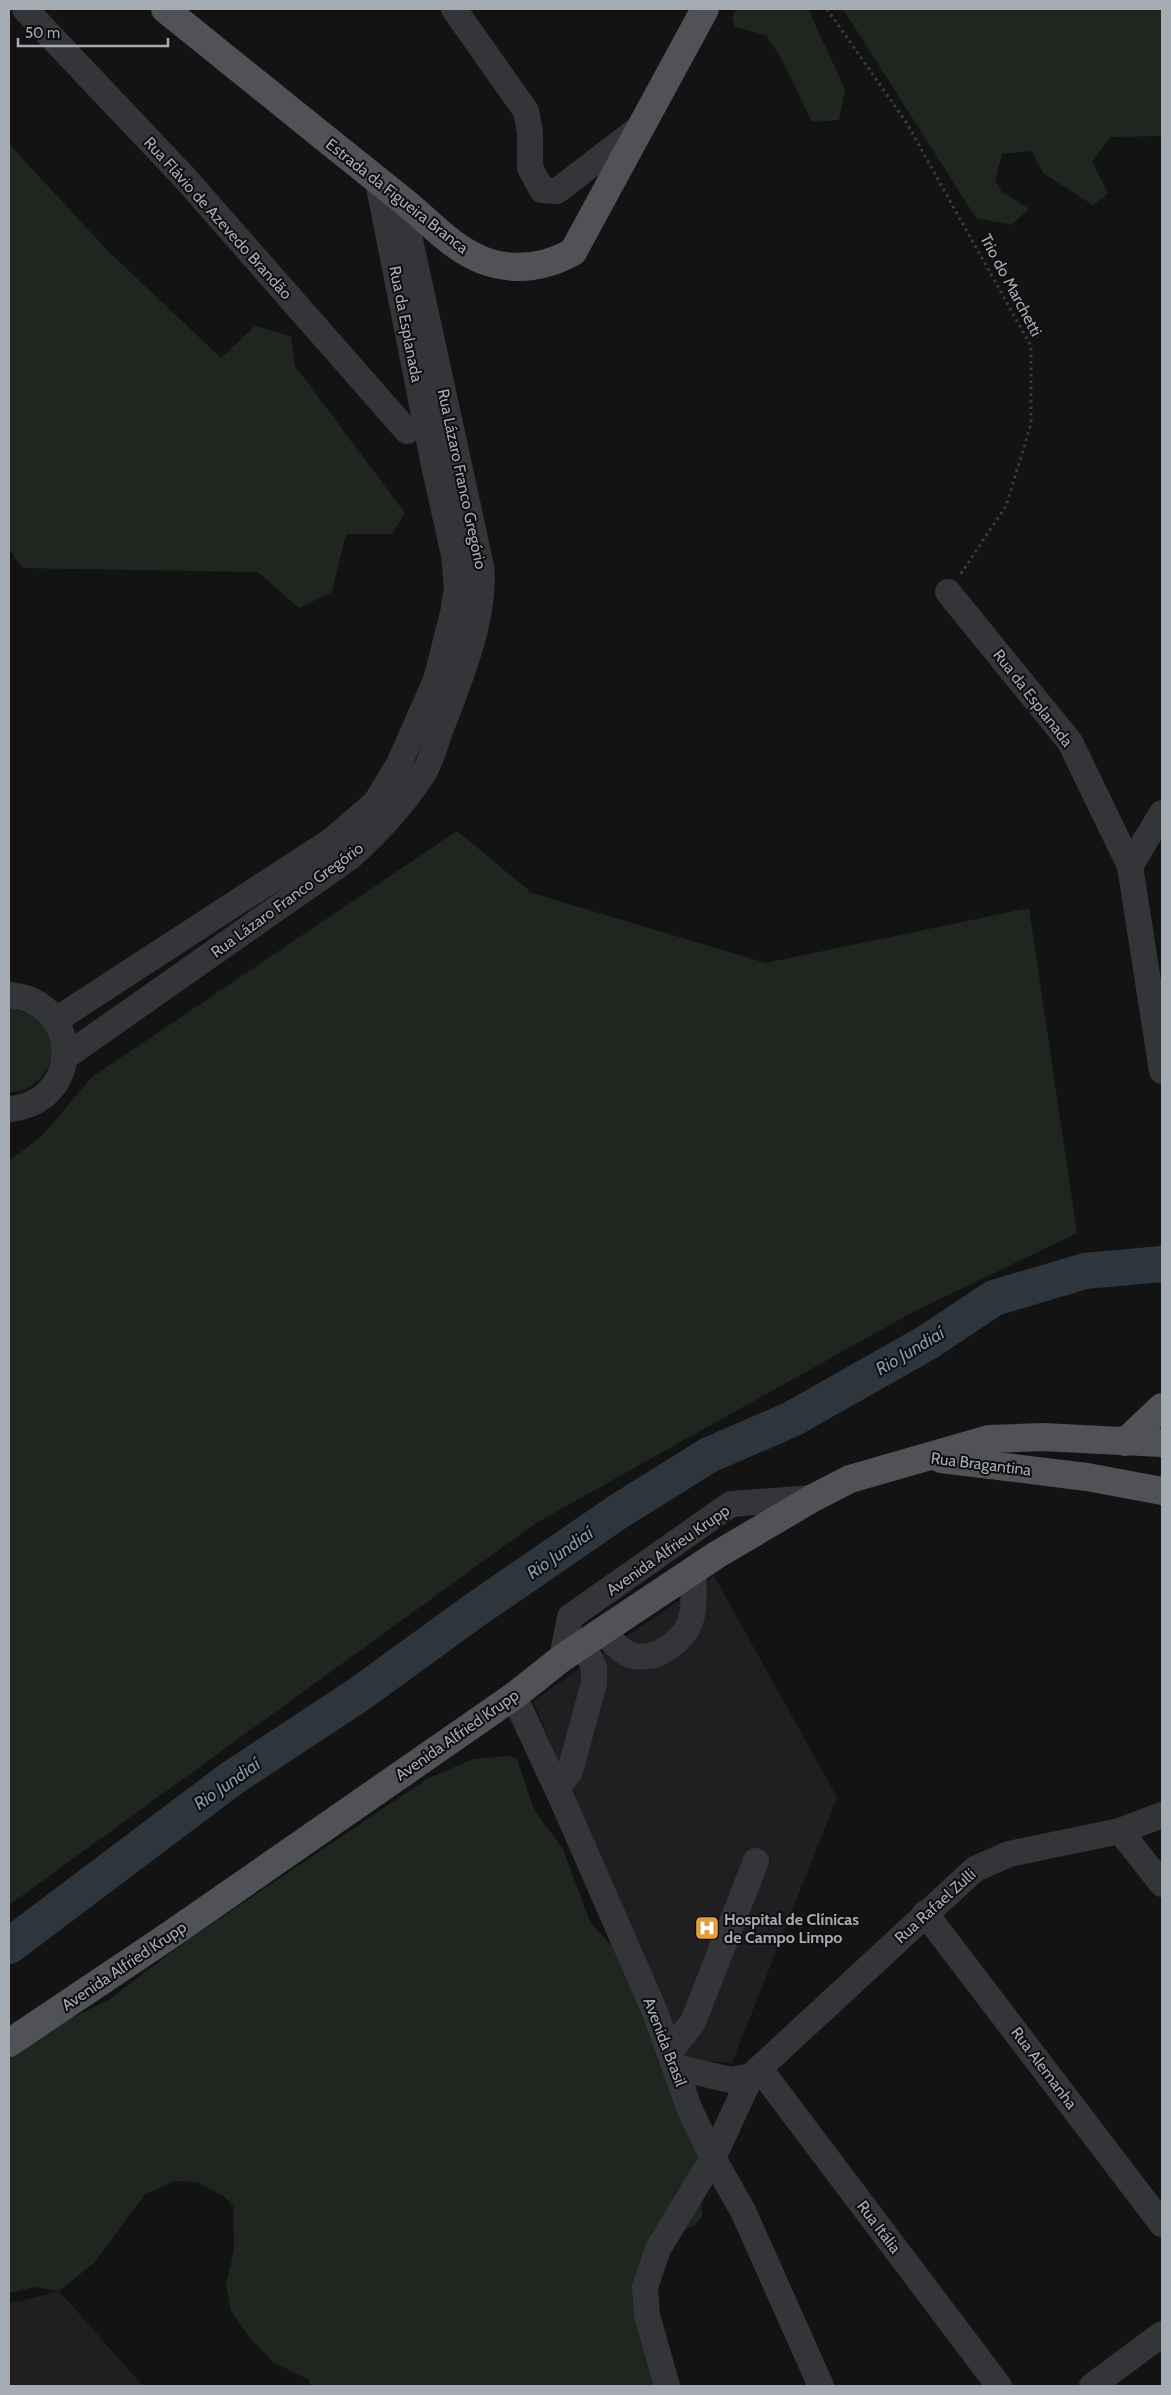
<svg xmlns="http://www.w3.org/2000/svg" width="1171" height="2395" font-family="Cabin,sans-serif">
  <rect width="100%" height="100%" fill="#131314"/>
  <!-- built -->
  <path fill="#1f1f21" d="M714,1576L837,1797L732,2063L684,2059L533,1701Z
    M59,2291L143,2386H9V2304Z"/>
  <!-- green -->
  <path fill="#1f2620" d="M738,9H808L845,89L839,120L812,122L781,58L766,35L735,27L732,16Z
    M843,9H1162V136L1110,137L1092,162L1108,193L1093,205L1043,173L1032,151L1002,154L995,181L1002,192L1029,209L1011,225L976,218Z
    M9,144L108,251L221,358L255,326L291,336L295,366L405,513L392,534H346L332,592L299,608L258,572L22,568L9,548Z
    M457,831L532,893L766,963L1029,908L1077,1233L911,1313L536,1523L9,1905V1161L41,1137L92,1077Z
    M9,1007L38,1017C42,1024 49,1033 51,1041C58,1066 33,1094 9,1092Z
    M511,1756L517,1759L534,1810L563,1849L590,1922L634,1969L698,2140L702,2216L695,2225L660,2241L647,2255L661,2386H311L309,2380L273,2362L249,2337L231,2311L226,2285L234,2250L233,2206L225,2197L197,2182L175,2181L145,2194L94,2263L59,2291L34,2287L9,2293V2059L25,2041L110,1999L185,1942L427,1779L473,1759Z"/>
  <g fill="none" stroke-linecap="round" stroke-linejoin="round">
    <!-- river -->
    <path stroke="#2d363c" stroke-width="36" d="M9,1946L232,1778L358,1695L475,1610L619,1511L709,1455L792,1419L928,1342L994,1298L1085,1271L1162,1264"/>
    <!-- path -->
    <path stroke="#3a3c40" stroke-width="3" stroke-dasharray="2.5 4" stroke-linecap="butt" d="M827,9L906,122L1031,346V424L1006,506L960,575"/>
    <!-- minor -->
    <path stroke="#343539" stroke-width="26" d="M25,9L184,177L407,431
      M454,9L526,111L530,132V168L542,190L557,191L643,125
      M948,592L1070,742L1130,866L1162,1071
      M1130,866L1162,813
      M9,995C83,1001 83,1103 9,1109
      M56,1020L331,841L376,802L399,764L436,680L453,613L457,588L454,555L434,465L378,182
      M65,1057L350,857C378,832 403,805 423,774C431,762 435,745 440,731C458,684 487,616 481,566L401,199
      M602,1631C610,1638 619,1650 628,1654C636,1658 651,1657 659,1653C698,1632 694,1611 693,1571
      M562,1658L570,1617L731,1504L813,1498
      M514,1696L565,1806L655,2012L690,2110L713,2158L743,2211L821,2386
      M557,1788L570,1771L594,1683V1668L583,1644
      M1120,1831L1162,1884
      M925,1913L1162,2224
      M670,2052L693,2022L756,1861
      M675,2067L731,2080L751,2076
      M760,2069L999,2386
      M667,2386L647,2315L645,2287L658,2249L713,2158L751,2076L975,1869L1009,1854L1120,1831L1162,1815
      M1092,2386L1162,2334"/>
    <!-- major -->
    <path stroke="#505257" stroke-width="28" d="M165,9C243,72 322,136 401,199C428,220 450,247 482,260C514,272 544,268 573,252L705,9
      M1125,1442L1162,1407
      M941,1459L1087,1477L1162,1491
      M9,2043L167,1937L514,1696L562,1658L718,1554L813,1498L850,1479L989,1439L1043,1437L1162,1443"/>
  </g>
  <!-- icons -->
  <defs>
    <symbol id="hospital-square" viewBox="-11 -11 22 22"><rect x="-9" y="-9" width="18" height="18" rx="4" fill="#e39e3c" stroke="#0e0e0f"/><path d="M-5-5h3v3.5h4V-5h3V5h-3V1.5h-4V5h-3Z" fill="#fff"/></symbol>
  </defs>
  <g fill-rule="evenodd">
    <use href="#hospital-square" x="693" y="1914" width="28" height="28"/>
  </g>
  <g text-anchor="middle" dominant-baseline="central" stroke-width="4" stroke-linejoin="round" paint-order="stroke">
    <!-- street labels -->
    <g font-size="16" fill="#a5abb3" stroke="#0e0e0f">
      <text transform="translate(397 196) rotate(38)">Estrada da Figueira Branca</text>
      <text transform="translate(218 218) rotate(48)">Rua Flávio de Azevedo Brandão</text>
      <text transform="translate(1011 285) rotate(62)">Trio do Marchetti</text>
      <text transform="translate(406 324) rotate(79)">Rua da Esplanada</text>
      <text transform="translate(462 479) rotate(78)">Rua Lázaro Franco Gregório</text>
      <text transform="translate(1033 698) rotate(52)">Rua da Esplanada</text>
      <text transform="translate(287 900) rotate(-36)">Rua Lázaro Franco Gregório</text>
      <text transform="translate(981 1464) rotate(7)">Rua Bragantina</text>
      <text transform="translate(668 1550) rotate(-35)">Avenida Alfrieu Krupp</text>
      <text transform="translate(457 1735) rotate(-35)">Avenida Alfried Krupp</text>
      <text transform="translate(935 1906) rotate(-42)">Rua Rafael Zulli</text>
      <text transform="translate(124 1966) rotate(-34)">Avenida Alfried Krupp</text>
      <text transform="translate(665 2042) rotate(69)">Avenida Brasil</text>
      <text transform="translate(1044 2068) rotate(53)">Rua Alemanha</text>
      <text transform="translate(879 2227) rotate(53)">Rua Itália</text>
    </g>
    <!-- poi labels -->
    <g font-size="16" font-weight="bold" fill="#a5abb3" stroke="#0e0e0f" text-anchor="start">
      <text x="724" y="1919">Hospital de Clínicas<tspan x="724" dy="18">de Campo Limpo</tspan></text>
    </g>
    <!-- water labels -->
    <g font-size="18" font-style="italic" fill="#7e9aac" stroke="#0e0e0f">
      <text transform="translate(910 1351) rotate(-31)">Rio Jundiaí</text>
      <text transform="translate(560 1553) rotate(-35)">Rio Jundiaí</text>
      <text transform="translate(227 1784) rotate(-35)">Rio Jundiaí</text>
    </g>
  </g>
  <!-- border -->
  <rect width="1171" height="2395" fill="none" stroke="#a5abb3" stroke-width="20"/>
  <!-- scale -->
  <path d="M18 38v8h150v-8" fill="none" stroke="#a5abb3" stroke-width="2.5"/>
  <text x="25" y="38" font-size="15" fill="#a5abb3" stroke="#0e0e0f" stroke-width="4" paint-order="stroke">50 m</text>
</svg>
